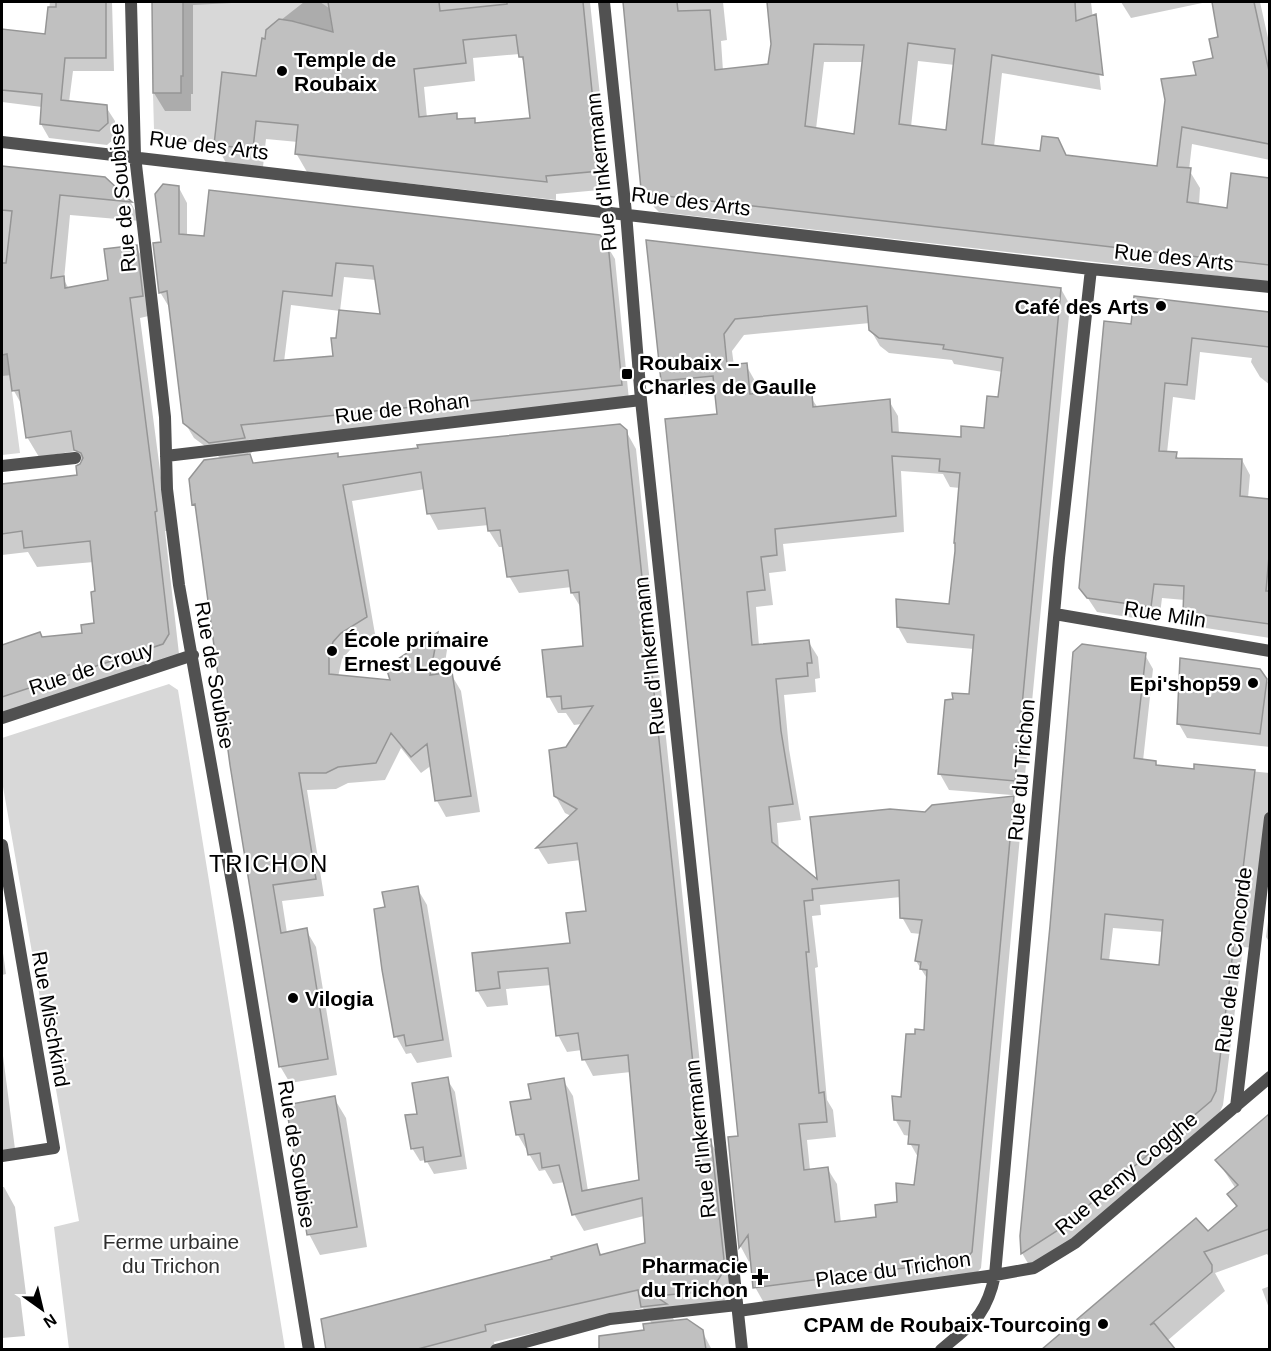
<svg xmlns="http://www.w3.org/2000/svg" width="1271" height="1351" font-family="Arial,sans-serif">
  <rect width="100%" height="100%" fill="#fff"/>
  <!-- green -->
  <path fill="#d8d8d8" d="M183,2H320L329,8L334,43L307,33L299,22L279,19L265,39L263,38L259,72L214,145L164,139L154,130L153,93H181V76H183Z
    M7,354L20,453L2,455V355Z
    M169,684L178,690L285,1349H69L54,1227L79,1221L2,781V738Z"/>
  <!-- shadow -->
  <path fill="#0003" fill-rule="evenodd" d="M50,2H112L114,71H73L69,102L106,107L115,121V138L107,145L49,138L41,124L42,107L2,102V30L46,36Z
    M153,2H251L193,5V94H191V111H165L154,93Z
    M304,2H590L610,189L556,194V200L307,172L296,153L298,142L266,139L263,167L226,163L216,144L258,77L267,31ZM520,54L525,65L531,120L477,125L474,120L459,121L456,115L427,118L424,87L475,81L473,58Z
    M624,2H723L727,40L721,41L723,71L770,65L772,44L768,2H1091L1101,90L1002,73L994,147L1042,153L1057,139L1067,156L1159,168L1198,77L1215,59L1220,38L1214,2H1260L1270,47V160L1192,144L1189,170L1200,188L1199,205L1228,210L1232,175L1270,180V282L659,212L654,207L643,188ZM918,61L955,65L947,132L911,127ZM824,62H864L855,135L816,129Z
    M1121,2H1207L1131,18Z
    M2,167L104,179L131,203L141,221L70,215L64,280L69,289L110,281L136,247L148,267L153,315L140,318L168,531H165L179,654L2,721V647L39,633L42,639L84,634L95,624L97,592L94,562L37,567L28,552L2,555V485L79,476L83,463L76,451L39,457L27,437L23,407L14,391L12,375L2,376Z
    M179,188L187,203V236L606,244L615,259L629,400L248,440L252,453H248L254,465L337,454L339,459L626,431L636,449L708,1141H710L720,1158L734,1287L720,1307L670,1312L675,1322L702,1331L712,1350H597L633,1340L646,1332L652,1324L643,1308L494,1342L495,1348L488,1350H327L554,1261L597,1246L602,1256L646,1244L644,1216L584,1231L574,1214L565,1182L553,1184L545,1170L539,1171L518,1135L512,1103L533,1100L563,1080L573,1096L588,1191L641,1181L631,1072L593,1076L584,1059L582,1050L567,1052L558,1035L552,985L506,989L508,1005L487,1007L477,990L473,954L572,945L588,912L581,860L548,864L538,848L571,816L565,813L555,795L567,748L582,724L574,725L566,713H558L549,697L584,648L581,608L572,593V587L519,593L509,576L504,547H499L489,531V525L438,530L429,513L425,489L352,501L375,634L350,650L342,659L338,677L393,682L388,667L438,634L447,650L443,675L451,674L461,691L480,812L446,817L437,801L432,765L421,773L401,748L385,780L348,783L336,789L307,790L324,896L282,901L287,933L306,930L316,947L337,1075L290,1083L280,1066L222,459L194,438L185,423L169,307L160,292L163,244ZM344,277L376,280L382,316L337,339L335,357L284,362L291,305L340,311Z
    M648,241L1061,289L1070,305L1023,796L949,790L940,774L971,696L974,649L907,643L898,627L950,606L957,551L960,488L950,487L943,474L901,471L904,532L783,544L786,571L769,573L773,605L756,607L759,646L808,641L818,657L820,678L815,679L816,692L784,695L789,749L801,820L777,823L779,850L818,882L926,814L1013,798L1022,814L981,1268L974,1276L764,1303L755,1287L752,1258L749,1262L741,1247L729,1139L740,1138L718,415L716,392L672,396L663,381ZM870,323V329L880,346L889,353L952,360L954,364L1003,372L999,399L985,430L962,439L899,434L898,416L889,401L818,408L806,390L757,395L755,381L746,365L734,366L732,351L744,335ZM901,897L902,917L911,933L921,934L916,961L928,980L925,1031L916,1036L902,1099L895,1119L904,1135L910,1136V1143L919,1159L915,1187L898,1203L878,1218L841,1223L837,1184L827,1168L810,1170L807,1140L836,1137L833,1110L827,1100L815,968L818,967L812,916L821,915L820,905Z
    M1135,298L1270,313V385L1260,377L1251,362L1252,358L1200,352L1195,400L1173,397L1167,453L1176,454L1179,460H1242L1250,475L1248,498L1270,500V638L1193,626L1184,611L1185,600L1162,598L1159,622L1097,612L1081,588L1133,325Z
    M1145,655L1153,669L1143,761L1155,762L1158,766L1195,771L1196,766L1270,773V840L1255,948L1243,947L1223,1105L1218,1116L1071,1241L1030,1267L1022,1253ZM1113,928L1164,932L1160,967L1109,961Z
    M1259,670L1270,685V747L1187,738L1179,724Z
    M417,888L427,905L452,1057L417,1063L411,1053L406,1054L396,1036L386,908Z
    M1270,906V943L1266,937Z
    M2,946L6,974L2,975Z
    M1270,983V1003L1268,999Z
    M2,1048L15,1149L2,1152Z
    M447,1079L455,1092L467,1169L434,1174L426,1160L420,1161L412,1148L419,1115Z
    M334,1098L346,1118L367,1247L320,1255L309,1234Z
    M1270,1116V1258L1267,1254L1215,1273L1225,1291L1167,1341L1043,1350L1207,1233L1237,1208L1229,1194L1236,1189L1217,1160Z
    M2,1187H4L15,1207L26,1294L20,1295L25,1336L2,1338Z
    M1270,1286V1311L1262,1289Z"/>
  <!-- building -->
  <path fill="#c0c0c0" stroke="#959595" stroke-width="1.5" fill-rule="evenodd" d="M56,2H106V58H65L61,100L107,105L108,123L99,131L40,124L42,94L2,90V29L45,34L48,7H56Z
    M152,2H183V76H181V93H153Z
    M328,2H439L440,11L507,4V2H583L600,171L546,176L547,182L295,154L298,125L256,121L253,149L214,145L222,72L256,76L262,38L265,39L266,30L279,19L292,21L333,32ZM516,35L519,57H523L530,118L475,123V118L457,119V113L419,117L414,69L466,63L463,40Z
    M623,2H677L678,11L710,10L715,70L768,64L771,44L767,2H1075L1076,21L1096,14L1103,75L992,55L982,144L1040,151L1042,136L1058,138L1066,155L1157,166L1165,100L1161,79L1196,75L1193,62L1213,58L1209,39L1218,37L1212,2H1254L1269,71V144L1182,127L1177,167L1191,168L1187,202L1227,208L1231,173L1269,178V265L648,194L641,189ZM908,43L955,49L946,130L899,124ZM814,44L864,45L854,134L805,126Z
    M2,166L105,177L132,202L60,195L51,278L64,276L65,288L108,280L104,249L137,245L143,296L130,298L157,511L155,512L169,634L163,644L2,697V645L40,632L42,637L82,633L81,625L94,623L91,592L95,591L90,541L24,548L22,531L2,534V484L77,475L76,466L80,464L83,458L81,453L74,450L71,431L26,438L19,390L12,391L7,354L2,355V263H6L12,211L2,210Z
    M163,184L179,186V234L204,236L209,190L600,235L608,243L622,385L241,425L245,438L209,443L183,423L167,291L159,293L153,243L161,242L155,194ZM336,263L373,266L380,314L339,310L336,338H331L333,356L274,361L283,291L332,296Z
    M646,240L1061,288L1015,781L938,774L945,700L953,699L952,693L969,694L974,635L897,627L896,599L949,604L955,551V543H954L960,473L939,471L940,459L892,456L896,516L775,529L777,555L761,557L765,590L747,592L752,645L809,640L812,663H807L808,676L776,679L781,731L793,804L769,807L772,842L817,879L810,817L890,809L925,812L932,805L1014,796L972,1252L965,1260L753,1288L748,1235L739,1248L728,1137L738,1136L665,419L717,414L713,376L661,381ZM867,306L869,330L879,338L944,345L943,349L1003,358L998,397L987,396L984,428L961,426V437L892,432L890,399L813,407L812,394H807L806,389L750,394L747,363L727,365L724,334L735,319ZM899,880L900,918L922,920L915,961L921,962L920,969L927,970L924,1030L915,1029V1034H906L901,1097L892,1096L894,1120L910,1121L908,1144L919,1145L914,1185L896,1183L897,1202L875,1205L876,1217L835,1222L828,1167L804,1170L799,1124L827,1122L824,1092L819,1093L806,952H809L804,901L813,900L812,889Z
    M1134,296L1269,312V347L1192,338L1187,385L1165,383L1159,451L1177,452L1176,458L1242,459L1240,496L1269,499V556L1266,591H1269V624L1183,612L1184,586L1154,584L1151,607L1087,598L1079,588L1104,321L1131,324Z
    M620,424L627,430L628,444L701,1140L711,1139L725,1269L711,1291L655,1296L667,1304L641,1307L638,1290L485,1325L486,1331L414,1350H326L321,1319L552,1259L551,1257L597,1244L600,1255L645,1243L642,1198L572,1215L559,1165L542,1168L540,1153L528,1155L524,1134L516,1135L510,1102L531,1099L528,1084L564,1078L582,1191L639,1180L628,1055L582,1060L578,1033L556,1036L548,968L498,972L500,988L476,991L472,953L570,943L566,913L586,911L577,843L536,848L577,809L554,796L549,750L566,747L593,706L562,709L561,696L547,697L542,650L583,646L579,592L571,593L568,570L507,577L500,530L488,531L485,508L427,514L421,472L343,485L367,617L341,633L333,642L329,655V674L390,680L386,667L438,632L430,675L452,672L471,796L435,801L427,744L411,757L391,733L376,763L338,767L326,773H299L316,879L273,885L281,933L307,928L328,1059L279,1067L230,765L195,504L192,505L189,479L204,460L250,454L253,463L338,453V457L418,448L417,445Z
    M1082,644L1146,653L1134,758L1156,761V765L1194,769V764L1255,770L1216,1091L1211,1101L1063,1227L1021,1254L1020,1236L1050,926L1073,652ZM1105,914L1163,920L1159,965L1101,959Z
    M1180,658L1260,669L1267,679L1260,734L1177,724Z
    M418,886L443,1040L406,1046L404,1035L394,1037L382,970L374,909L385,907L382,892Z
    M448,1077L461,1156L425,1162L423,1147L411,1149L405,1115L417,1114L412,1083Z
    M335,1096L357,1227L307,1235L286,1105Z
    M1269,1114V1229L1204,1252L1212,1265V1272L1150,1325L1154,1323L1176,1350H1041L1196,1218L1208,1231L1237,1206L1227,1194L1238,1185L1215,1160Z
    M687,1319L703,1330L706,1350H599V1336L644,1330L643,1324Z"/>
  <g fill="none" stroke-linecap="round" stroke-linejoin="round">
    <!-- pedestrian -->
    <path stroke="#515151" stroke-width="12" d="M2,466L75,458"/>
    <!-- minor -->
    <path stroke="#515151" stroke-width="12" d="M131,2L135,156L165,417L167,489L179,585L239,922L309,1350
      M604,2L626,213L641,400L742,1350
      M2,142L1091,269L1270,287
      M166,456L641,400
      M1055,614L1270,651
      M2,718L193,655
      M2,845L54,1148L2,1156
      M1236,1107L1270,818
      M738,1311L995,1275L1034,1268L1075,1243L1270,1077
      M496,1350L610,1319L737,1305
      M941,1350C972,1323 986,1317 995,1275L1059,558L1091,269"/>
  </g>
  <!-- markers -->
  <g fill="#000" stroke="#fff" stroke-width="2">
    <circle cx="282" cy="71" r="6"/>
    <circle cx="1161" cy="306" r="6"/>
    <rect x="621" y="368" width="12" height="12" rx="3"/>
    <circle cx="332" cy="651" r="6"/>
    <circle cx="1253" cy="683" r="6"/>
    <circle cx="293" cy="998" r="6"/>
    <path d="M757 1268h6v6h6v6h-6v6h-6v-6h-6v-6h6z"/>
    <circle cx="1103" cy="1324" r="6"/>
  </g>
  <g text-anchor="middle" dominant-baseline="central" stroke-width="4.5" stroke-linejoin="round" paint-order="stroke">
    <!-- poi labels -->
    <g font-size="21" font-weight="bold" fill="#000" stroke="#fff" text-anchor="start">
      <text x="294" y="59">Temple de<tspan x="294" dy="24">Roubaix</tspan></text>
      <text x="1149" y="306" text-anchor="end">Café des Arts</text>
      <text x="639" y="362">Roubaix –<tspan x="639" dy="24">Charles de Gaulle</tspan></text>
      <text x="344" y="639">École primaire<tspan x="344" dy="24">Ernest Legouvé</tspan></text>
      <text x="1241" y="683" text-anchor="end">Epi'shop59</text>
      <text x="305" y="998">Vilogia</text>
      <text x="748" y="1265" text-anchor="end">Pharmacie<tspan x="748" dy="24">du Trichon</tspan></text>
      <text x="1091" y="1324" text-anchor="end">CPAM de Roubaix-Tourcoing</text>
    </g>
    <!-- street labels -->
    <g font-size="21" fill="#000" stroke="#fff">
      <text transform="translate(209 145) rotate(7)">Rue des Arts</text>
      <text transform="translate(601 172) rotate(-96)">Rue d'Inkermann</text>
      <text transform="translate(122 198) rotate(-95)">Rue de Soubise</text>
      <text transform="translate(691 201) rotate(7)">Rue des Arts</text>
      <text transform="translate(1174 257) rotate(6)">Rue des Arts</text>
      <text transform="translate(402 408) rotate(-7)">Rue de Rohan</text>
      <text transform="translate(1165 614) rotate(9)">Rue Miln</text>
      <text transform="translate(649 656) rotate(-96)">Rue d'Inkermann</text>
      <text transform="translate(91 668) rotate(-18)">Rue de Crouy</text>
      <text transform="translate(215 675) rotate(80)">Rue de Soubise</text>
      <text transform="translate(1021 770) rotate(-85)">Rue du Trichon</text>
      <text transform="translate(1233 960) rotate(-83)">Rue de la Concorde</text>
      <text transform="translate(51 1019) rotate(80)">Rue Mischkind</text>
      <text transform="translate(700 1139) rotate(-96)">Rue d'Inkermann</text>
      <text transform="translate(297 1154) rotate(81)">Rue de Soubise</text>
      <text transform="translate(1126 1173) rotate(-40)">Rue Remy Cogghe</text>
      <text transform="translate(893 1269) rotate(-8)">Place du Trichon</text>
    </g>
    <!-- park labels -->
    <g font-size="21" fill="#2f2f2f" stroke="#fff">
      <text x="171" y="1241">Ferme urbaine<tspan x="171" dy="24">du Trichon</tspan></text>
    </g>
    <!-- quarter labels -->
    <g font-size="24" letter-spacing="1.5" fill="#000" stroke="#fff">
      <text x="269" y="863">TRICHON</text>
    </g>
  </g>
  <!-- border -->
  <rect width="1271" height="1351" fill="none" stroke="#000000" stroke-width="6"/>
  <!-- north arrow -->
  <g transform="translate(42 1309) rotate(146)" stroke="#ffffff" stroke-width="4.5" paint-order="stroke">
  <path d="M0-4.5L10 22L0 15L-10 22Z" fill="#000000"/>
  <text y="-9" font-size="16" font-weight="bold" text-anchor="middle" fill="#000000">N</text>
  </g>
</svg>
